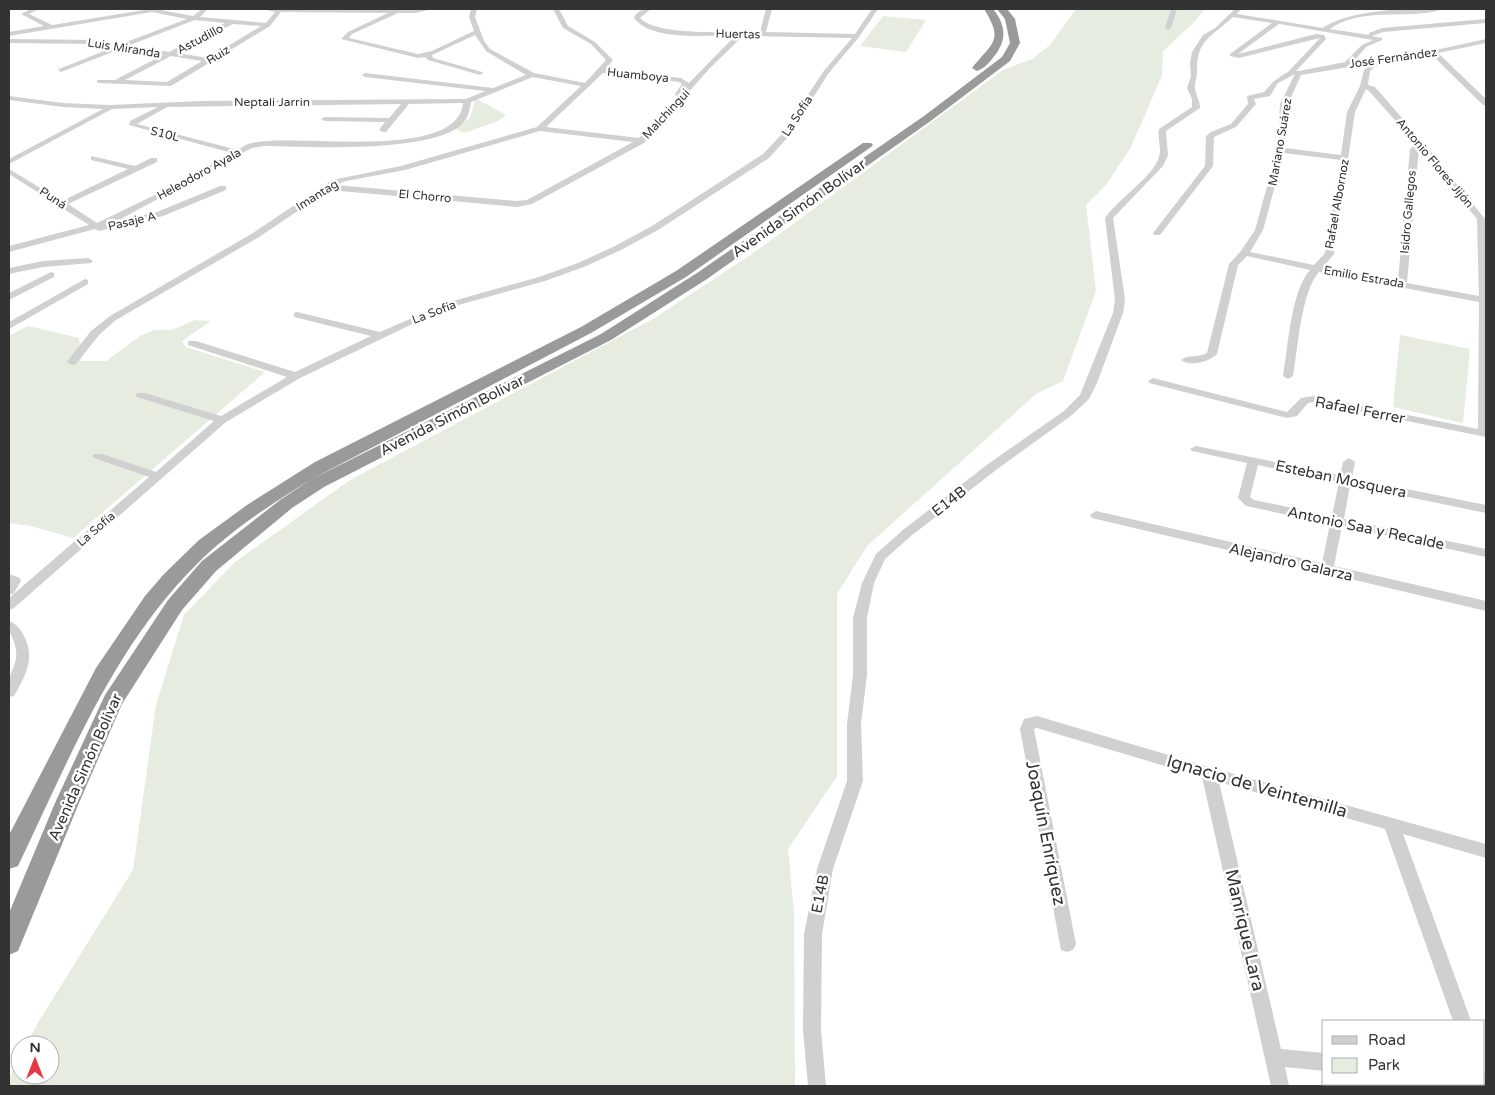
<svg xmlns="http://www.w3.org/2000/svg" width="1495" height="1095" font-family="'Varela Round',sans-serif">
  <rect width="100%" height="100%" fill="#fff"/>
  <!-- green -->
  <path fill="#e6ecdf" d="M1076,9H1205L1193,23L1163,51L1162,75L1131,147L1106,185L1086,205L1096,291L1063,381L1036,394L867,546L837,594V776L788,849L794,913L795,1086H9V1078L20,1056V1075H50V1045H26L39,1021L133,870L156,705L184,615L235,562L350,480L653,319L752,254L1003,70L1032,59L1050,45Z
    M883,16L926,20L906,52L860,46Z
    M475,100H479L506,115L498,121L464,133L455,128L470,118Z
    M195,320L211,321L182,341L186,347L265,372L73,538L31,526L9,523V336L28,326L79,338L81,361H106L140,336L154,330H172Z
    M1400,335L1470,349L1463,423L1393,407Z"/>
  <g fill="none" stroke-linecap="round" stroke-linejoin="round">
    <!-- minor -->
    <path fill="#d0d0d0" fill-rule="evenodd" d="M31,9H39L29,14L52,25L144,10L143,9H155L193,16L202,9H208L200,17L266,23L275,12L262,9H432L416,13H398L352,34L349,38L418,54L432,51L474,31L469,17L471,9H477L475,17L484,41L490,49L534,73L585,83L606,60L591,44L563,28L553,9H559L568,26L595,42L613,60L606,69L681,78L689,83L736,35C708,35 652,42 634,18C636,11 644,9 651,9L640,18C659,37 732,31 760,32L766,9H772L766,32L855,34L872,9H878L859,37L828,74L789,136L769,158L658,230L621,250L584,267L545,281L455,306L425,318L300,378L226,422L14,608L9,610V598L149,477L94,458L92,456L94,454H102L156,472L214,421L137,397L136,395L137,393H145L221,416L287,377L188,345V341H196L295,372L371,336L294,317V313L297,312L380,332L449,302L539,277L578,263L615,246L652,226L763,154L783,133L823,72L852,38L743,36L709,69L644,143L532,204L517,207L329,190L259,237L116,320L99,335L76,364L72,365L67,362L68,360L91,331L110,316L253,233L332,180L401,166L537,127L581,86L533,77L471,102C470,111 467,120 460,126C427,153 308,147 264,146L252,148L117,221L157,212L220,186H226V190L163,216L99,231L95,229L9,252V246L89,225L9,174V169L62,201L128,169L91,160V156L135,166L151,158H157V162L68,204L97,223L161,192L232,153L129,125L130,121L158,107L112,109L9,164V159L103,109L63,107L9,100V96L63,103L110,105L201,101L466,99L485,91L365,77L362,75L365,73L493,88L526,75L486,51L475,35L432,55L433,58L482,72L483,73L480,75L428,60L425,57L418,58L341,39L348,32L388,13L281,12L270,26L171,86L99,83L97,82V80H115L163,55L123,48L61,72L58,70L59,69L114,47L96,44L9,43V39L96,40L121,44L187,19L152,12L9,36V32L44,26L21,14ZM195,20L225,23L169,52L130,45ZM233,24L261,26L208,58L177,53ZM171,56L202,61L167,82L125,80ZM603,73L679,82L682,84L675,94L677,97L639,138L546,127ZM463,103C457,164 289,131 248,144C245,145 241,148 238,150L137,124L167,107L401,104L389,118L325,117L321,119L325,121L385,122L379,130L383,132H386L409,104ZM540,131L633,142L527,200L517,201L336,185L346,181L405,170Z
      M1171,9H1177L1171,28L1168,30L1165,28Z
      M1235,9H1241L1237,14L1323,28C1347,10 1411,7 1441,9C1434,13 1423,13 1414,14C1387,15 1353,12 1330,29L1369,35V33L1382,28L1486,19V23L1383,32L1372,36L1382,38V40L1366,47L1354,61L1413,55L1486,39V43L1438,53L1486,99V105H1483L1432,55L1413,59L1381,62L1370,71L1368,85L1375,87L1423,142L1485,219L1486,437L1313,402L1308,403L1297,416L1287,418L1149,383L1148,381L1153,378L1287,412L1301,398L1313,396L1478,429L1479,302L1319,272C1301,292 1298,348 1293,376L1288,379L1283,376C1288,347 1291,291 1310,270L1247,256L1238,265L1217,354C1209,362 1190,367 1181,360C1188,354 1199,358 1207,353L1229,264L1241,251L1255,230L1277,150L1280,104L1295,74L1278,83L1270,96L1254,99L1256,104L1236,127L1214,137L1213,166L1160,235H1154L1153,233L1205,166L1206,136L1211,132L1231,124L1248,104L1247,96L1264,92L1274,81L1289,71L1320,38L1239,58L1230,56V54L1272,23L1233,17C1211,38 1196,39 1197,73C1197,78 1194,84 1195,89C1196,96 1200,100 1200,108L1166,131L1168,155L1163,166L1113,218L1125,299L1123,313L1097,383L1089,399L1072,415L996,470L911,536L885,559L874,583L867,618V675L861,724L863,781L833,869L822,934L821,1030L826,1086H808L803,1030L804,934L817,869L847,781V724L853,675V618L862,583L876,554L903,530L988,464L1064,411L1080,395L1113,313L1115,299L1105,218C1118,199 1154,176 1159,157C1162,148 1157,138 1159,129L1192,107V99L1187,88L1191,76L1190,63L1192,52L1203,35L1215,28ZM1279,24L1373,40L1362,45L1345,62L1299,71H1296L1326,39L1324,35L1316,34L1238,54ZM1373,63L1364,70L1360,86L1347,112L1341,155L1285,148L1288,104L1301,75ZM1366,89L1369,91L1416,144L1410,149L1398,281L1323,267L1334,254L1355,112ZM1419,148L1477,219L1479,296L1407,283ZM1284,153L1341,160L1325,253L1314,265L1250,252L1263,230Z
      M88,258L93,261L91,263L43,267L9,274V268L43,261Z
      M51,272L54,273V277L9,300V293Z
      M85,279L88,280V284L9,329V322Z
      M1196,446L1340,475L1343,462L1349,458L1355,462L1352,478L1486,505V513L1350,485L1344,519L1486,549V557L1342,526L1334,566L1486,601V611L1092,518L1090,515L1096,511L1322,563L1330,524L1246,506L1238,498L1247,463L1192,451L1190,449ZM1258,465L1339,482L1332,516L1254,500L1250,497Z
      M9,574L20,578L21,581L14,593L9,595Z
      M9,621C15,623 20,628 23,634C36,657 26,675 14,696L9,697C9,693 8,687 9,682C10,671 18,663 16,651C15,638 8,636 9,621Z
      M1037,716L1209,767L1486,844V858L1403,834L1471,1021H1453L1385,829L1219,782L1281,1049L1324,1053V1071L1285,1067L1289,1086H1271L1202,777L1037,728L1034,729L1076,944L1073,950L1067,952L1061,950L1020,729L1024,719Z
      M1484,1073L1486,1074V1086H1476L1475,1084H1484Z"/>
    <!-- highway -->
    <path fill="#9a9a9a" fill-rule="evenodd" d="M984,9H993C1007,26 1007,42 992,59C988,64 983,69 977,71L972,68C993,42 1004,41 984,9Z
      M997,9H1007L1015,19L1020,43L1010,61L932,120L707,279L611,340L324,487L292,508L216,571L182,610L122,704L79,803L18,951L9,955V913L55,803L105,695L168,600L202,561L280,500L310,480C270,505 230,531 197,564C113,647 68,762 18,866L9,869V835L96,668L145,596L164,574L199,540L247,505L315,462L581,327L676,271L863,143H871L873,145L871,147L686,277L591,333L312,479L601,334L697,273L924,116L1002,57L1010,43L1005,19Z"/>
  </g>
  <g text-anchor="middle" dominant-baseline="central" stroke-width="5" stroke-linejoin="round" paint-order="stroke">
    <!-- far-street labels -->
    <g font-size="12" fill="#333" stroke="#fff">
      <text transform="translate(738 34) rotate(1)">Huertas</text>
      <text transform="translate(200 39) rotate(-28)">Astudillo</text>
      <text transform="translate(124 48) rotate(9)">Luis Miranda</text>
      <text transform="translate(218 55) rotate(-31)">Ruiz</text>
      <text transform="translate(1393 58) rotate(-8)">José Fernández</text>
      <text transform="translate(638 75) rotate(6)">Huamboya</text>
      <text x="272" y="102">Neptali Jarrin</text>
      <text transform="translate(666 114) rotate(-47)">Malchingui</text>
      <text transform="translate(797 116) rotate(-57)">La Sofía</text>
      <text transform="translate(165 134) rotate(14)">S10L</text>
      <text transform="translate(1280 142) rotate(-80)">Mariano Suárez</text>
      <text transform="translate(1435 163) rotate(50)">Antonio Flores Jijón</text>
      <text transform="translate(199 174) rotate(-29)">Heleodoro Ayala</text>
      <text transform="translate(317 195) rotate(-32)">Imantag</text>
      <text transform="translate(425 196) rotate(5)">El Chorro</text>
      <text transform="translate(53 198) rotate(33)">Puná</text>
      <text transform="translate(1337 204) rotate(-80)">Rafael Albornoz</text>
      <text transform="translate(1408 212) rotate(-85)">Isidro Gallegos</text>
      <text transform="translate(132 221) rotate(-13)">Pasaje A</text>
      <text transform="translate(1364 277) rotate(10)">Emilio Estrada</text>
      <text transform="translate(434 312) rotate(-21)">La Sofía</text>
      <text transform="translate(96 529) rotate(-41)">La Sofía</text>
    </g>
    <!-- street labels -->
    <g font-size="15" fill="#333" stroke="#fff">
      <text transform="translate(799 208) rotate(-35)">Avenida Simón Bolívar</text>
      <text transform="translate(1360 410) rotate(11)">Rafael Ferrer</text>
      <text transform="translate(452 415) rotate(-27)">Avenida Simón Bolívar</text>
      <text transform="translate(1341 479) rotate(12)">Esteban Mosquera</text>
      <text transform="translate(949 501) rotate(-38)">E14B</text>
      <text transform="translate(1366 528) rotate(12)">Antonio Saa y Recalde</text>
      <text transform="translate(1291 562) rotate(13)">Alejandro Galarza</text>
      <text transform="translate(85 767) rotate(-66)">Avenida Simón Bolívar</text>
      <text transform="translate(820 894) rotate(-79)">E14B</text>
    </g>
    <!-- near-street labels -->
    <g font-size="18" fill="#333" stroke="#fff">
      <text transform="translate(1257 786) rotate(16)">Ignacio de Veintemilla</text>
      <text transform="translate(1046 833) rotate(79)">Joaquín Enríquez</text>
      <text transform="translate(1245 930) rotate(77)">Manrique Lara</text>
    </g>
  </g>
  <!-- border -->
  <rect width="1495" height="1095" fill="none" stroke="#333333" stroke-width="20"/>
  <!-- legend -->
  <rect x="1322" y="1020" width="162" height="65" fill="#ffffff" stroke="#adadad"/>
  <rect x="1332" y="1036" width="25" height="8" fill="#d0d0d0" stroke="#adadad"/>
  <text x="1368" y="1045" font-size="15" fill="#333333">Road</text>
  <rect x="1332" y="1058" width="25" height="15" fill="#e6ecdf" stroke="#adadad"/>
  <text x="1368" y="1070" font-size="15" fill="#333333">Park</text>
  <!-- north arrow -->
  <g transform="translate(35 1060)"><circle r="24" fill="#ffffff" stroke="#adadad"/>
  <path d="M0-4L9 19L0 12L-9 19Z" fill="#e63946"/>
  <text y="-8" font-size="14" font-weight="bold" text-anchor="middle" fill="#333333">N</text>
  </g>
</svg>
